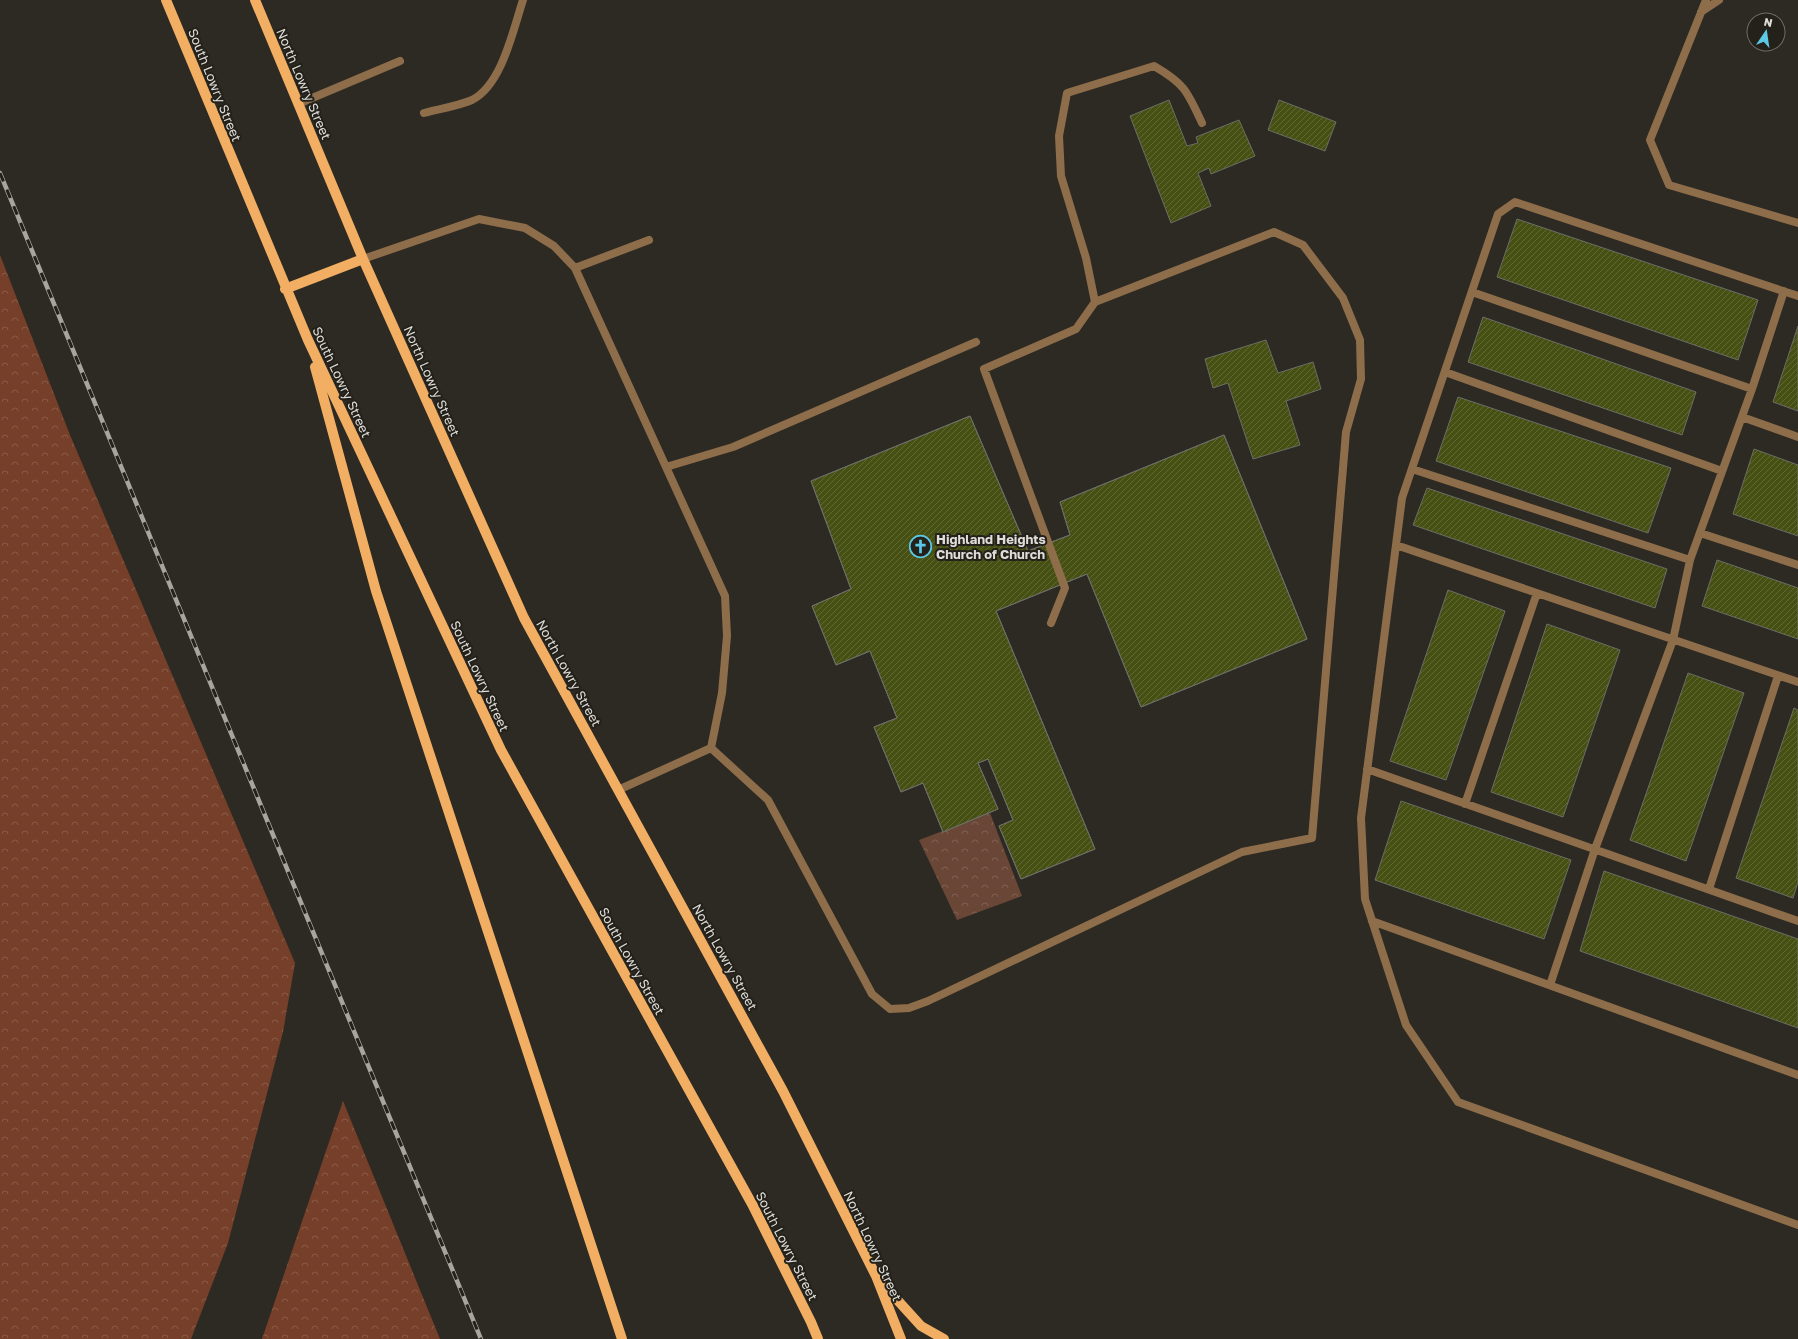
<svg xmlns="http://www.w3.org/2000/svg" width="1798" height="1339" font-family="'Golos Text',sans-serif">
  <defs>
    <pattern id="forest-crowns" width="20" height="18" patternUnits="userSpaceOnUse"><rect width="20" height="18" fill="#763f29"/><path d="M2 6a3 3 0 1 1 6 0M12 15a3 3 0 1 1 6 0" fill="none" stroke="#895a47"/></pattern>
    <pattern id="park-crowns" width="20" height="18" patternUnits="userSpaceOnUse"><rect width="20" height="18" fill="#6a4637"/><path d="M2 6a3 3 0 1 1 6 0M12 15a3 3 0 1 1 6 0" fill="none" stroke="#7f6053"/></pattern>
    <pattern id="building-hatch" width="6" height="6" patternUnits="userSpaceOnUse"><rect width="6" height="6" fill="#465013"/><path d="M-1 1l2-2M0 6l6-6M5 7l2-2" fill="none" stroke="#606935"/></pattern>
  </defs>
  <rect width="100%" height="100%" fill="#2d2a23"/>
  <!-- forest -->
  <path fill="url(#forest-crowns)" d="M0,255L70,435L295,963L283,1032L228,1243L191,1339H0Z
    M343,1101L440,1339H262Z"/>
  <!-- park -->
  <path fill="url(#park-crowns)" d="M990,813L1022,896L957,920L919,840Z"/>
  <!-- building -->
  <path fill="url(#building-hatch)" stroke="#6c6e66" d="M1169,100L1187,146L1198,143L1196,137L1239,120L1255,156L1211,174L1209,168L1198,173L1211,206L1171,223L1130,116Z
    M1279,100L1336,122L1325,151L1268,130Z
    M1517,219L1758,300L1738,360L1497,277Z
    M1483,317L1696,392L1682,435L1468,362Z
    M1798,326V411L1773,402Z
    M1266,340L1278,373L1313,362L1321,389L1286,401L1300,445L1253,459L1228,383L1213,388L1205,359Z
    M1458,397L1671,468L1648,533L1436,461Z
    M970,416L1028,551L1070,535L1060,502L1224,435L1307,639L1141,707L1087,574L996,611L1095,849L1021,879L999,826L1013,820L988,759L978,763L998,809L943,832L923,783L901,792L874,727L897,718L870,651L836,665L812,606L851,589L811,481Z
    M970,416L1028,551L1070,535L1060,502L1224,435L1307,639L1141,707L1087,574L996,611L1095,849L1021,879L999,826L1013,820L988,759L978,763L998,809L943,832L923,783L901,792L874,727L897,718L870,651L836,665L812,606L851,589L811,481Z
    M1754,449L1798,465V536L1733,514Z
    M1427,488L1667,569L1655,608L1413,525Z
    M1717,560L1798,588V639L1702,606Z
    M1448,590L1505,611L1446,780L1390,761Z
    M1547,624L1620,650L1563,817L1491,792Z
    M1688,673L1744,693L1686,861L1630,840Z
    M1794,708L1798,710V882L1793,898L1736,878Z
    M1401,801L1571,860L1544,939L1375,880Z
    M1604,871L1798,939V1028L1580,951Z"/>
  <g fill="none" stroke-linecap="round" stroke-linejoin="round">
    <!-- service -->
    <path stroke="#8e6d4a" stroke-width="8" d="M1706,0L1650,140L1669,185L1798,223
      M1701,12L1719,0
      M298,104L400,61
      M424,113C439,109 458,106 472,100C502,85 513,30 523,0
      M363,259L479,219L525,228L554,246L575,268L725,596L727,636L722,693L711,748
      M575,268L649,240
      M1472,292L1752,389
      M1798,296L1515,202L1498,214L1402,498L1361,818L1365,899L1406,1025L1458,1102L1798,1225
      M1095,302L1086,258L1061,176L1059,136L1067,93L1154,66C1185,84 1187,91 1202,123
      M1445,372L1722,471
      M1742,417L1798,437
      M666,467L733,447L976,342
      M1412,469L1690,560
      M1700,533L1798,565
      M1396,545L1798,682
      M711,748L768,800L872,994L890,1009L909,1008L928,1001L1242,852L1312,838L1346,432L1361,379L1360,340L1343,298L1303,245L1274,232L1095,302L1076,329L984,369L1065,588L1051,623
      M1367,769L1798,921
      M618,790L711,748
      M1465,804L1537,593
      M1709,889L1778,676
      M1372,921L1798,1075
      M1550,985L1595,849L1673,640L1690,560L1752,389L1784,291"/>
    <!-- primary -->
    <path stroke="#f2af63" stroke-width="10" d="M166,0L308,340L501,750L752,1204L811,1322L818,1339
      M255,0L363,259L524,618L783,1091L876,1276L901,1339
      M285,289L363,259
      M315,367L376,591L622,1339
      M881,1282L921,1326L944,1339"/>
    <defs>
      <path id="rail" d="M0,173L481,1339"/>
    </defs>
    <!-- rail casing -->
    <use href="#rail" stroke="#a7a5a0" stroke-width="4.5"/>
    <!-- rail -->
    <use href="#rail" stroke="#23211a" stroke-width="3" stroke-dasharray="9" stroke-linecap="butt"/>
  </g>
  <!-- icons -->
  <defs>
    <symbol id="church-ring" viewBox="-11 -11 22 22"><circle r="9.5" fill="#23211a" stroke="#5bc8e6" stroke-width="1.5"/><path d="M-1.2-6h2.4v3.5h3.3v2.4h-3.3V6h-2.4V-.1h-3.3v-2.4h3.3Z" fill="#5bc8e6"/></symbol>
  </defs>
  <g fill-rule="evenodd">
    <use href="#church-ring" x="908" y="534" width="25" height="25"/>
  </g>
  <g text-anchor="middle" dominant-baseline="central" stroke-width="4" stroke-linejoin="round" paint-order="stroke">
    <!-- street labels -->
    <g font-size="13" fill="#deddd9" stroke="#23211a">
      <text transform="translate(304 84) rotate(67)">North Lowry Street</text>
      <text transform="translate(215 85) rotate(68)">South Lowry Street</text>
      <text transform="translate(432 381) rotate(66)">North Lowry Street</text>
      <text transform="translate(342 382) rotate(65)">South Lowry Street</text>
      <text transform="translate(569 673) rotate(61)">North Lowry Street</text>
      <text transform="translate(480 676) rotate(65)">South Lowry Street</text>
      <text transform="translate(725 957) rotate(61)">North Lowry Street</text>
      <text transform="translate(632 961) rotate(61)">South Lowry Street</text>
      <text transform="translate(787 1246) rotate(63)">South Lowry Street</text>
      <text transform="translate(873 1246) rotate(65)">North Lowry Street</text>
    </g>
    <!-- poi labels -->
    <g font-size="13" font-weight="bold" fill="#deddd9" stroke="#23211a" text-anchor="start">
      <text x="936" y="539">Highland Heights<tspan x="936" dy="15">Church of Church</tspan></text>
    </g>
  </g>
  <!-- north arrow -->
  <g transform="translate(1766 32) rotate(13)"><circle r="19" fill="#23211a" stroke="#6e6c66"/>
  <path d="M0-3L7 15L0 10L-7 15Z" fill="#5bc8e6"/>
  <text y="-6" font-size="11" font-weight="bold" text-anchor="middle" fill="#deddd9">N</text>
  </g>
</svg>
